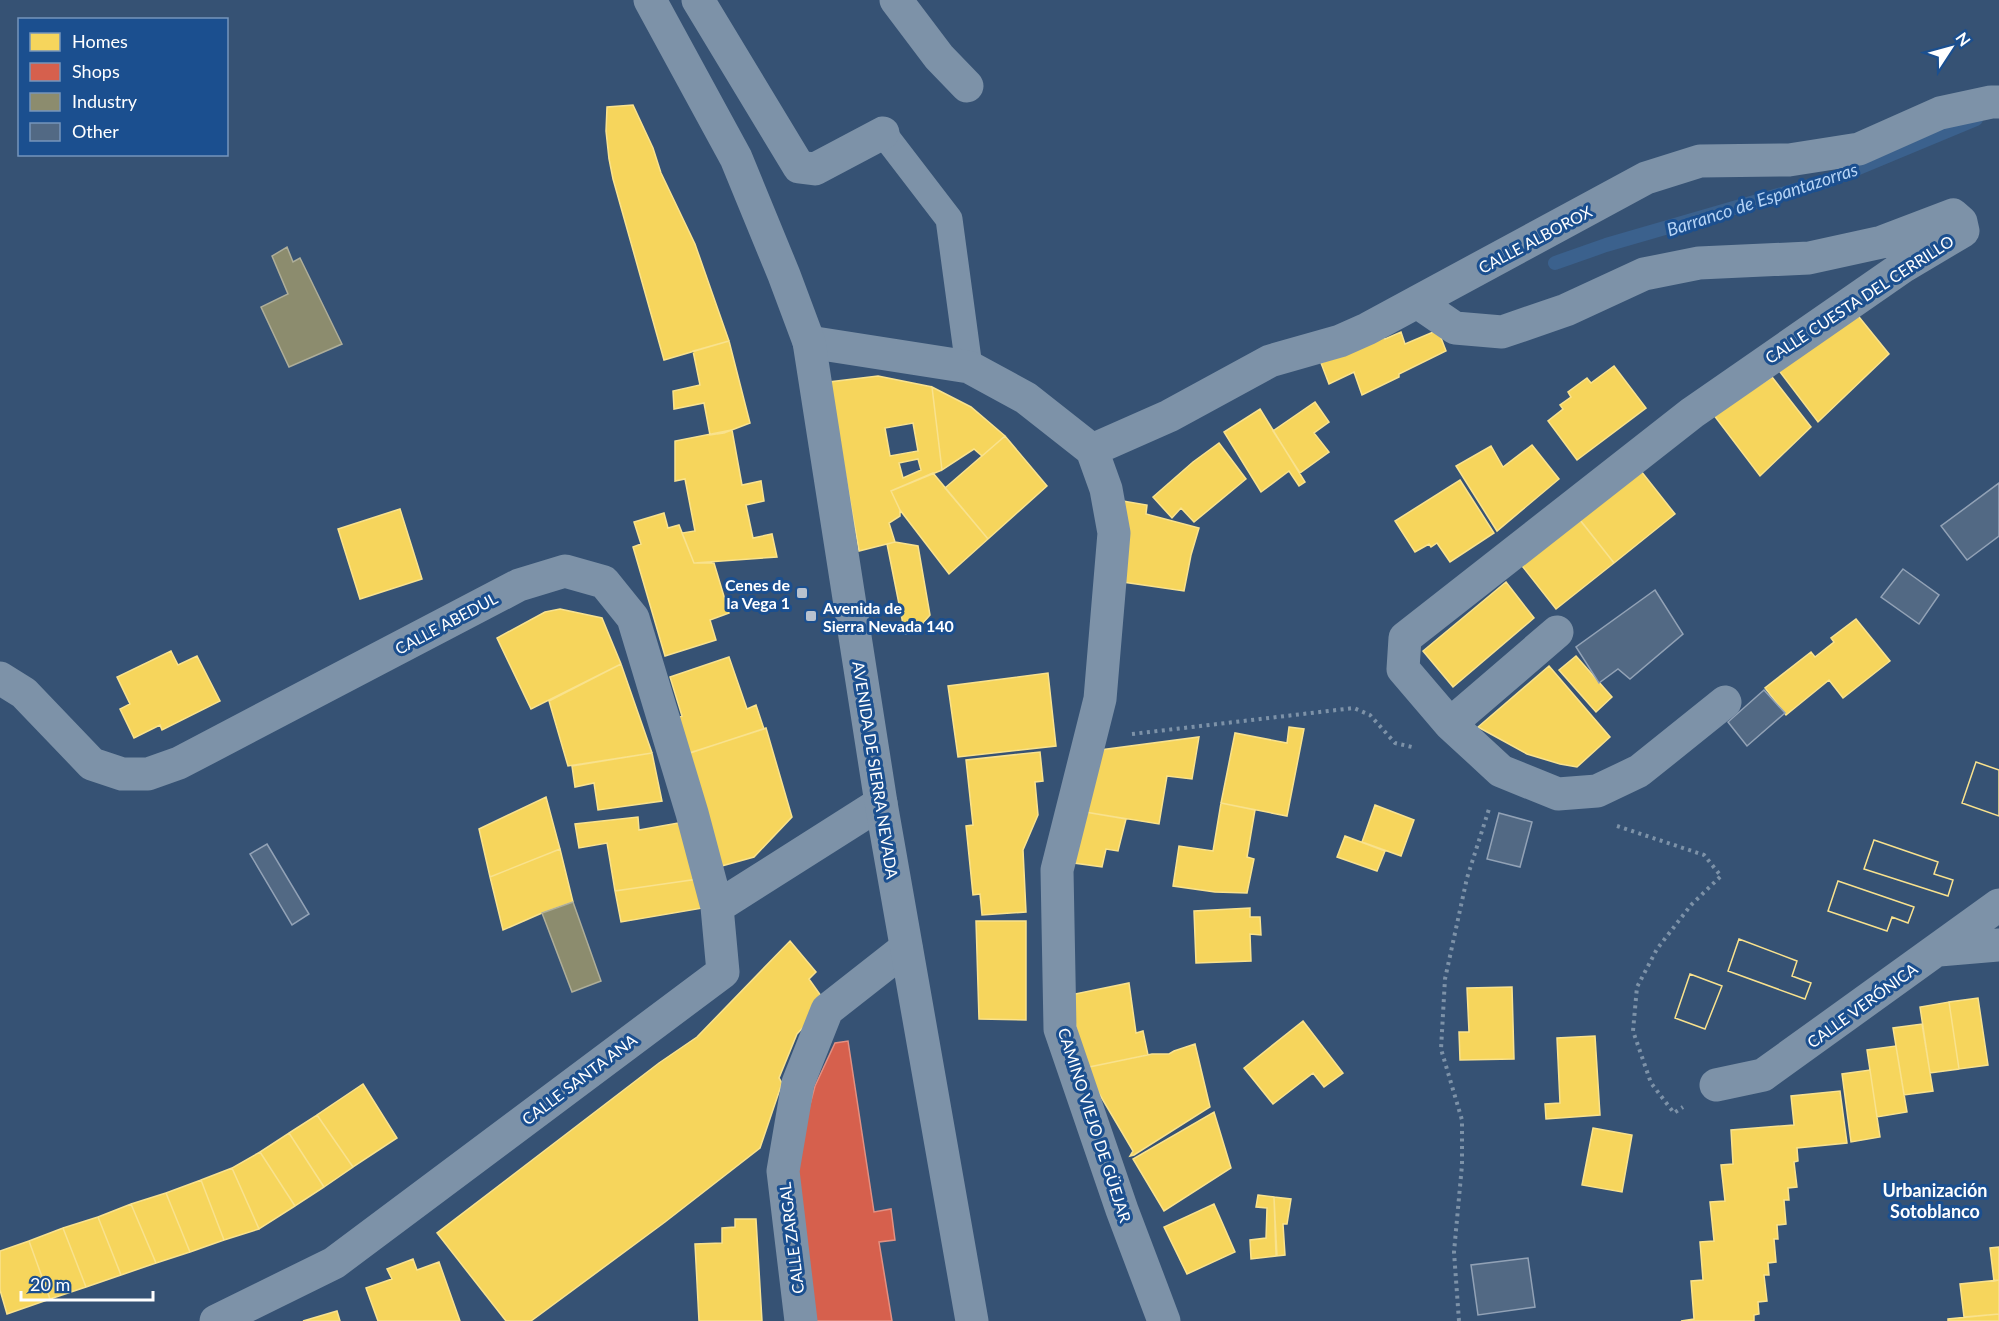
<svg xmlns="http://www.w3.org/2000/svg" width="1999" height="1321" font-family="Lato,sans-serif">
  <rect width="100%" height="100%" fill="#365274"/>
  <!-- homes -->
  <path fill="#f6d55c" stroke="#f9e28d" stroke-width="1.5" fill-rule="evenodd" d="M633,105L653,148L661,173L695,244L729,341L664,360L613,179L609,159L606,131L607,107Z
    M1855,312L1889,354L1818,422L1777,368Z
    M1438,330L1446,351L1399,374V377L1362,395L1354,372L1329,384L1321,363L1382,334L1385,339L1401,332L1405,344Z
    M729,341L750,423L724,433L710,435L704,403L674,409L673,391L700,385L693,351Z
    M1614,366L1646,408L1577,460L1548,421L1563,409L1560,405L1571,397L1568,392L1587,378L1591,383Z
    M878,376L932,387L942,470L891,491L900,510V516L889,523L895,542L859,551L829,382ZM913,423L918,451L890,456L885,428ZM918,459L921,470L903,478L899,463Z
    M1772,377L1811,427L1760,476L1713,414Z
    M932,387L971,407L1005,436L982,456L974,449L942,470Z
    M1315,402L1329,422L1314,433L1329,452L1300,473L1273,431Z
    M1260,409L1305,482L1299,486L1289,471L1261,492L1224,432Z
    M732,430L742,485L761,481L764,501L746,505L753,538L772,534L777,557L694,563L682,533L695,531L685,479L675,481V441Z
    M1005,436L1047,486L988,539L945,488Z
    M1219,443L1246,479L1194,522L1181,508L1172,518L1153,497L1193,462Z
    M1532,445L1559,479L1497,531L1456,466L1491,446L1503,467Z
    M1637,466L1675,514L1614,563L1576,515Z
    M933,473L988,539L949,574L900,510L891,491Z
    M1460,480L1494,533L1450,562L1437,543L1431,547L1429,544L1415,552L1395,521Z
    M1117,500L1147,505L1146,514L1199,528L1191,555L1184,591L1116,581Z
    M400,509L422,579L360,599L338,529Z
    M664,513L668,528L679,525L694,563H714L729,613L710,620L716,640L665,656L633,547L641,544L634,522Z
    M1577,516L1614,563L1556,609L1519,562Z
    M895,542L918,546L930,615L916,631L905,634L887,544Z
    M1506,582L1534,618L1453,687L1423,651Z
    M560,609L602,618L621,664L531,709L497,638L545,612Z
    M1856,619L1890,661L1843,698L1829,680L1786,715L1765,688L1811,652L1815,657L1834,642L1831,638Z
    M171,651L178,665L197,656L220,701L162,730L160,725L134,738L120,709L130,704L117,677Z
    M1576,656L1612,697L1596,712L1559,670Z
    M729,657L747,709L756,705L764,729L686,754L668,721L682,716L670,677Z
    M621,664L652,753L568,766L549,701Z
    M1549,666L1610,737L1577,767L1560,764L1527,754L1478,727Z
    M1048,673L1056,746L958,757L948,686Z
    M1289,727L1304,729L1287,816L1221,803L1235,733L1287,743Z
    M766,728L792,817L754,857L718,867L681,756Z
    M1199,737L1192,779L1167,776L1159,824L1085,812L1100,750Z
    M1040,752L1043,781L1035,782L1038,815L1023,850L1026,912L982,915L980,894L973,895L966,826L973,825L966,760Z
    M652,753L662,801L598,810L594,783L575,787L572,766Z
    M1976,762L1999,770V816L1962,803Z
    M1976,762L1999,770V816L1962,803Z
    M546,797L560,849L490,877L479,829Z
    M1221,803L1255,810L1247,857L1254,859L1247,893L1215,892L1173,886L1179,846L1213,851Z
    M1375,805L1414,820L1401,856L1362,842Z
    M1085,812L1126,819L1118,851L1106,849L1102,867L1074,863Z
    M638,817L639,830L689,821L698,879L615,891L607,843L579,848L575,824Z
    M1345,836L1385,851L1377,871L1337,857Z
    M1874,840L1938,862L1934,874L1953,880L1948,896L1864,869Z
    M1874,840L1938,862L1934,874L1953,880L1948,896L1864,869Z
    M560,849L573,902L542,913L503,930L490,877Z
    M698,879L703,908L621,922L615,891Z
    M1838,881L1914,907L1908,923L1892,917L1887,931L1828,911Z
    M1838,881L1914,907L1908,923L1892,917L1887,931L1828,911Z
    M1250,908V917H1260L1261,935L1250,934L1251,961L1196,963L1194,911Z
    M976,921H1026V1020L979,1019Z
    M1739,939L1797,961L1792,976L1811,983L1805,999L1728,971Z
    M1739,939L1797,961L1792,976L1811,983L1805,999L1728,971Z
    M790,941L816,972L809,979L826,1003L797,1034L779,1078L782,1083L760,1148L665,1222L531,1321H506L437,1233L659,1063L697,1037Z
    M1690,974L1722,986L1705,1029L1675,1018Z
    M1690,974L1722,986L1705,1029L1675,1018Z
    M1129,983L1136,1033L1143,1031L1148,1055L1084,1068L1070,995Z
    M1512,987L1514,1059L1460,1060L1459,1032H1469L1467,988Z
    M1978,998L1988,1065L1959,1069L1949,1002Z
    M1949,1002L1959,1069L1930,1073L1920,1007Z
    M1303,1021L1343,1073L1324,1087L1313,1073L1273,1104L1244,1068Z
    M1922,1024L1933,1091L1904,1095L1893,1028Z
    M1595,1036L1600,1115L1546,1119L1545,1104L1560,1103L1557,1038Z
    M1195,1044L1210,1107L1134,1155L1130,1156L1133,1151L1084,1068L1152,1054H1169L1174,1051Z
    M1896,1046L1907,1112L1877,1117L1867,1050Z
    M1870,1070L1880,1137L1851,1142L1842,1074Z
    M363,1084L397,1138L353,1167L317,1115Z
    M1840,1091L1847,1143L1797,1148L1798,1161L1794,1162L1797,1187L1788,1188L1789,1200H1784L1786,1224L1777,1225L1778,1239H1774L1776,1262L1768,1263L1769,1275H1764L1767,1301L1758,1302L1759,1314L1754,1315V1321H1681L1694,1319L1691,1281L1703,1280L1700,1242L1714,1241L1710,1202L1725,1201L1721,1165L1733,1164L1731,1130L1794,1125L1791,1096Z
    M1214,1112L1231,1168L1164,1211L1133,1159Z
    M317,1115L353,1167L324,1187L289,1133Z
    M1593,1128L1632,1135L1622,1192L1582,1185Z
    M289,1133L324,1187L295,1206L260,1152Z
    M260,1152L295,1206L259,1229L232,1168Z
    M232,1168L259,1229L224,1240L201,1180Z
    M201,1180L224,1240L190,1252L166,1193Z
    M166,1193L190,1252L156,1263L131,1204Z
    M1258,1195L1274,1197L1276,1256L1251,1259L1250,1240L1266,1238L1267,1208L1256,1207Z
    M1274,1197L1291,1199L1287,1224H1283L1285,1255L1277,1256Z
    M131,1204L156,1263L121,1275L98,1217Z
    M1214,1204L1235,1252L1187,1274L1164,1227Z
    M98,1217L121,1275L86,1287L63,1228Z
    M735,1219H756L762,1321H699L695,1244L722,1243V1228L735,1227Z
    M63,1228L86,1287L50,1299L29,1241Z
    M29,1241L50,1299L7,1314L0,1290V1251Z
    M1999,1247V1280L1994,1281L1990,1248Z
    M413,1259L417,1270L439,1262L460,1321H378L366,1288L392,1279L387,1269Z
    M1999,1280V1314L1964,1317L1960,1284Z
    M337,1311L340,1321H303Z
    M1999,1314V1321H1948V1319Z"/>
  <!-- shops -->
  <path fill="#d6604d" stroke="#e29082" stroke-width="1.5" d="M848,1041L874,1212L891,1209L895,1240L879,1242L892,1321H805L796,1166L806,1119L815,1086L835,1043Z"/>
  <!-- industry -->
  <path fill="#8c8c6e" stroke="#aeae9a" stroke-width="1.5" d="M287,247L293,262L300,258L342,344L289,367L261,307L288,294L272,256Z
    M573,902L601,981L572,992L542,913Z"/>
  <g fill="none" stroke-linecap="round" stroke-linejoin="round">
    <!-- stream -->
    <path stroke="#3b618d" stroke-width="14" d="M1555,263L1606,245L1827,181L1976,119"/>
  </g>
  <!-- building -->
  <path fill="#526984" stroke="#92a2b6" stroke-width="1.5" d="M1999,483V536L1967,560L1941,526Z
    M1903,569L1939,595L1919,624L1881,597Z
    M1655,590L1683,634L1630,679L1618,669L1599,683L1576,647Z
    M1764,690L1785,713L1747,746L1728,722Z
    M1499,813L1532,822L1520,867L1487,859Z
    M267,844L309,914L292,925L250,854Z
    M1528,1258L1535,1307L1478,1315L1471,1265Z"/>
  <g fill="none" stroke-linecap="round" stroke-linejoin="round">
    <!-- path -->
    <path stroke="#7d92a8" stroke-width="4" stroke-dasharray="3 4.5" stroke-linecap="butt" d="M1132,734L1354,708L1370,715L1395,743L1412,747L1415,745
      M1617,826L1704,855L1721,876L1691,905L1657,949L1637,987L1633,1031L1651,1083L1674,1113L1683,1107
      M1459,1321L1454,1252L1462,1165V1120L1441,1049L1445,979L1467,878L1489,809"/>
    <!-- pedestrian -->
    <path stroke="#7d92a8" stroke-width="27" d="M883,133L949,219L969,367"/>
    <!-- minor -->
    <path stroke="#7d92a8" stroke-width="33" d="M698,0L799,167L815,169L883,133
      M896,0L939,57L967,86
      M1417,302L1455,328L1502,332L1566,310L1644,274L1699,263L1809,258L1882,242L1953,215L1961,222L1963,231L1904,266L1692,413L1405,638L1403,669L1450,724L1501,771L1558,794L1597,791L1639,771L1725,702
      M809,342L969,367L1026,398L1092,450L1106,489L1114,533L1100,699L1057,870L1060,1029L1122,1210L1164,1321
      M1092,450L1169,416L1270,361L1340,341L1367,329L1646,178L1700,161L1789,160L1859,149L1940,113L1991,102H1999
      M0,678L24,693L92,764L122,774H148L179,763L519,585L565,571L604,582L633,618L692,813L717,907
      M1450,724L1557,632
      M1939,950L1999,945
      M1716,1085L1763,1075L1999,905
      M216,1321L334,1263L723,972L717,907L881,803
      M801,1321L783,1171L798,1083L827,1010L906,948"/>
    <!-- tertiary -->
    <path stroke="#7d92a8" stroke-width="33" d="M650,0L736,158L784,275L809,342L881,803L972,1321"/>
  </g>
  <!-- markers -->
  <g fill="#b9c2ce" stroke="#1b4f8f" stroke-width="2">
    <rect x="796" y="587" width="12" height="12" rx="3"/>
    <rect x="805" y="610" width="12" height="12" rx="3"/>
  </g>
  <g text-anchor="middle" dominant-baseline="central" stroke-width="6" stroke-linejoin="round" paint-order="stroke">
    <!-- street labels -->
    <g font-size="16" fill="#fff" stroke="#1b4f8f">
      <text transform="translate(1535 239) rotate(-28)">CALLE ALBOROX</text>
      <text transform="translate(1859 299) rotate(-33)">CALLE CUESTA DEL CERRILLO</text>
      <text transform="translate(446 623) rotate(-28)">CALLE ABEDUL</text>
      <text transform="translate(876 770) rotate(81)">AVENIDA DE SIERRA NEVADA</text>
      <text transform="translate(1862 1005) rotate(-36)">CALLE VERÓNICA</text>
      <text transform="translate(579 1079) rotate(-37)">CALLE SANTA ANA</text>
      <text transform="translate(1095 1125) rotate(72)">CAMINO VIEJO DE GÜEJAR</text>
      <text transform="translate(791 1238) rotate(-97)">CALLE ZARGAL</text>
    </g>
    <!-- poi labels -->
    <g font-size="16" font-weight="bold" fill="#fff" stroke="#1b4f8f" text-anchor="end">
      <text x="790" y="584">Cenes de<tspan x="790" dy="18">la Vega 1</tspan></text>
      <text x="823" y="607" text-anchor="start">Avenida de<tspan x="823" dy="18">Sierra Nevada 140</tspan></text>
    </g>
    <!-- water labels -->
    <g font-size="18" font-style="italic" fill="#b5d3f5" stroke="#1b4f8f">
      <text transform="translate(1762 199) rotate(-18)">Barranco de Espantazorras</text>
    </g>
    <!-- neighbourhood labels -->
    <g font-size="18" font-weight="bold" fill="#fff" stroke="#1b4f8f">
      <text x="1935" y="1190">Urbanización<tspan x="1935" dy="21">Sotoblanco</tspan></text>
    </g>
  </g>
  <!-- legend -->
  <rect x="18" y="18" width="210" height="138" fill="#1b4f8f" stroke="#7695bc" stroke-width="1.5"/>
  <rect x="30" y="33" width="30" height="18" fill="#f6d55c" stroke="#7695bc" stroke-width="1.5"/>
  <text x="72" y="48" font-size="18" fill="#ffffff">Homes</text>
  <rect x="30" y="63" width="30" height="18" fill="#d6604d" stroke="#7695bc" stroke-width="1.5"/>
  <text x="72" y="78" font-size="18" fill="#ffffff">Shops</text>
  <rect x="30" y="93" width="30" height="18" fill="#8c8c6e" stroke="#7695bc" stroke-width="1.5"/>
  <text x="72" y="108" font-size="18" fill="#ffffff">Industry</text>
  <rect x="30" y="123" width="30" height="18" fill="#526984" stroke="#7695bc" stroke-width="1.5"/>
  <text x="72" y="138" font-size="18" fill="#ffffff">Other</text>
  <!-- north arrow -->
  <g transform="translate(1951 48) rotate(54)" stroke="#1b4f8f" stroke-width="4.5" paint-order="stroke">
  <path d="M0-4.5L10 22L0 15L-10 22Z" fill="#ffffff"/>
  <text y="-9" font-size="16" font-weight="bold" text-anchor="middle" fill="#ffffff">N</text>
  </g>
  <!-- scale -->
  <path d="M21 1291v9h132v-9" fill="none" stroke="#ffffff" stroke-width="3"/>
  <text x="30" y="1291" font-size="18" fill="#ffffff" stroke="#1b4f8f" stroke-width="4.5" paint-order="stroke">20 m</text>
</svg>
